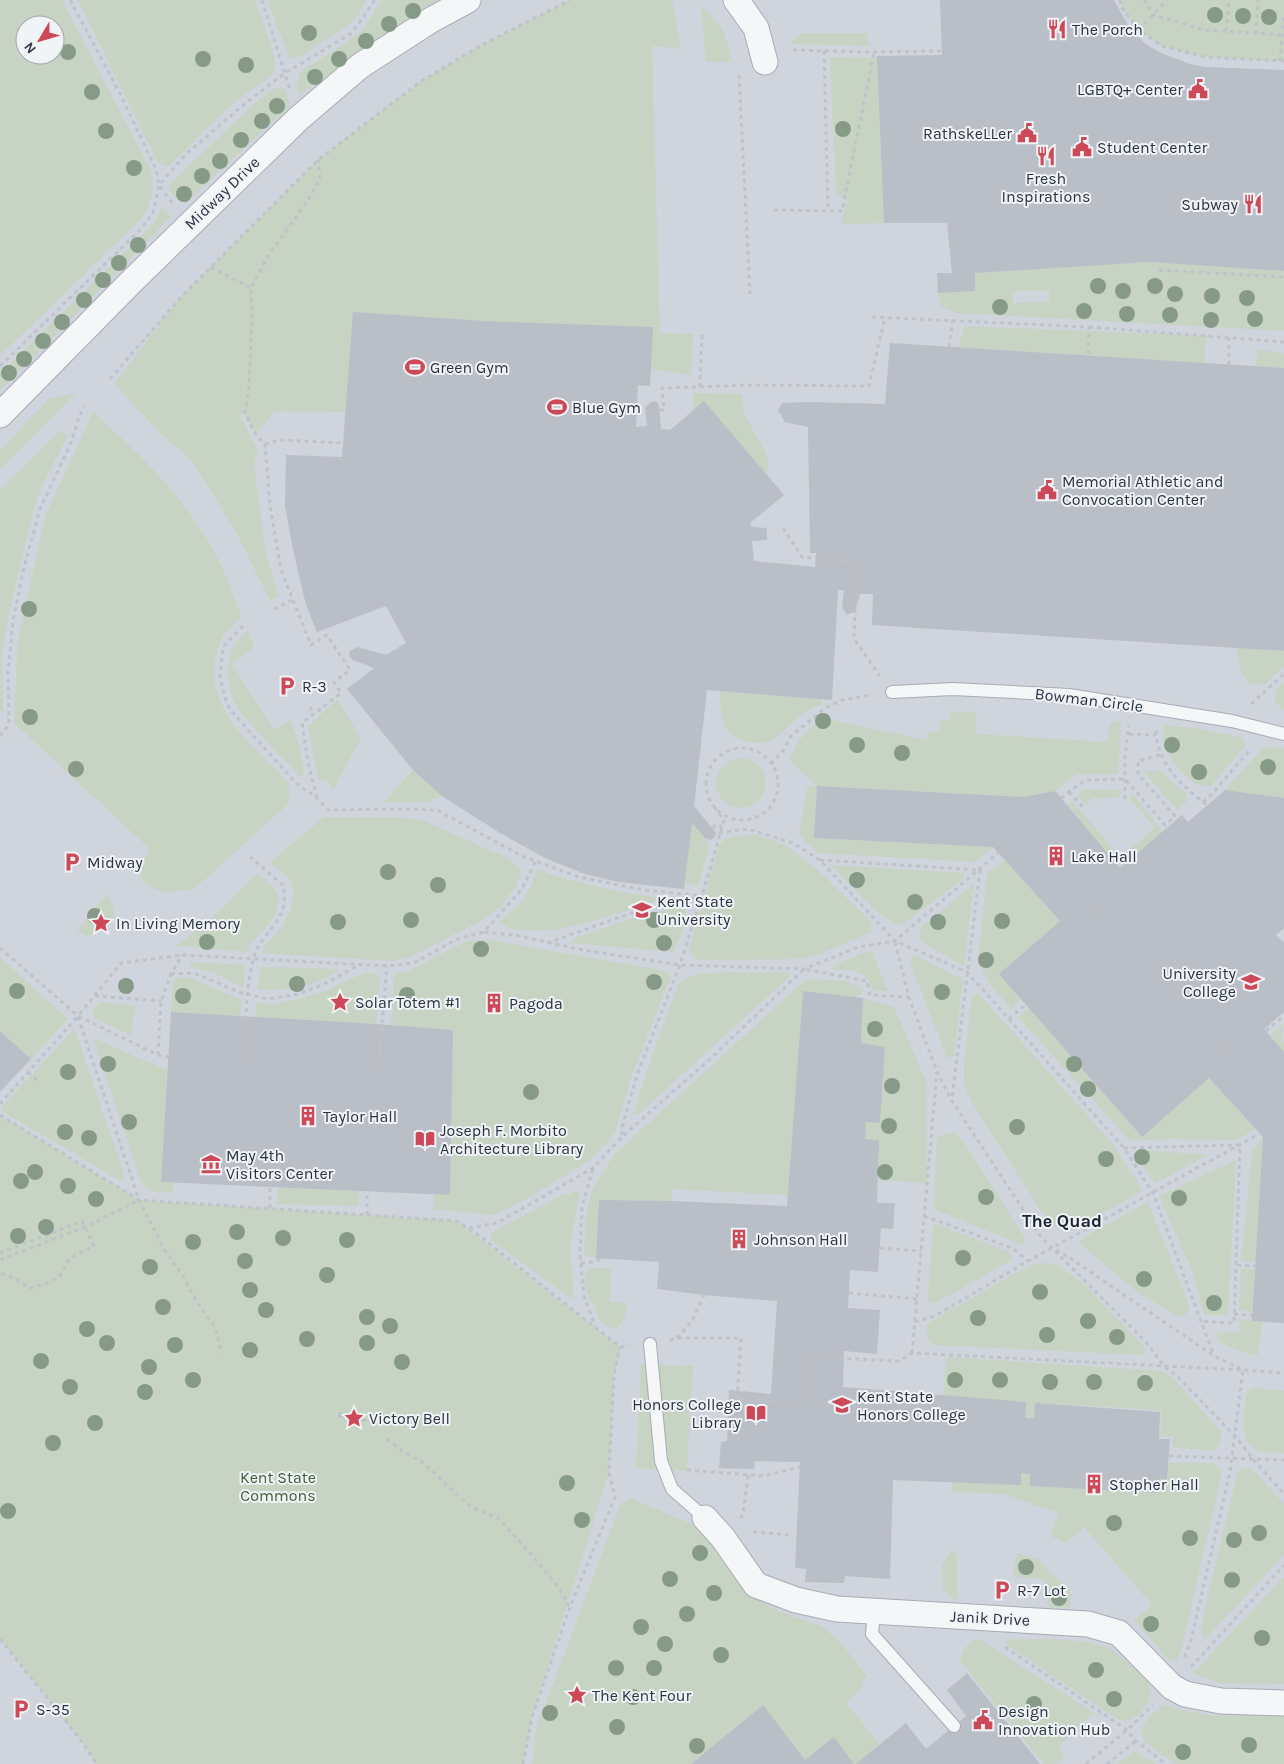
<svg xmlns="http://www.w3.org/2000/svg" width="1284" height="1764" font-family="Karla,sans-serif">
  <rect width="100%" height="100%" fill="#e2e5ea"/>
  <!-- built -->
  <path fill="#d0d4dc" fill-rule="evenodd" d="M0,0H1284V1764H0ZM25,25H55V55H25Z"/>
  <!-- green -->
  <path fill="#c7d4c3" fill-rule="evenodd" d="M0,0H62L150,169C154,189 154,200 142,218L0,356ZM25,25H55V55H25Z
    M78,0H254C260,16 276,50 275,66C274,78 261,83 252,89C221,111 196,141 168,167L158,163Z
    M268,0H366L359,14L350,24L301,56L291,58L277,27Z
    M381,0H441L375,41L300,95C296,88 297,80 299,73L356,36L364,28Z
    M570,0H672L681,49L652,46L660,333L693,334L691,375L651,369L650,386L638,385L346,412L274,411L256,435L245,414L239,415L258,450L254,465L265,549L279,596L270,601L235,530L192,461L161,434L114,384L181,297L318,160L420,82L478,47Z
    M1120,0H1284V61L1205,57L1162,46L1139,30L1122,8Z
    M701,6C722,26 727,32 732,62H708L706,60Z
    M801,33H867L869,46L789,44Z
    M877,56L884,223L841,224L848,200L836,193L830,57L871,58L874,60Z
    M281,87L286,91L290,106L185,203C175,200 172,195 169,185L258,100L274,89Z
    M161,208L169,213L170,218L0,391V374L156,221Z
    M1149,262L1284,271V331L957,313L942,307L938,293L975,291V273ZM1013,291H1050L1049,302L1013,303Z
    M965,326L1207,336L1204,363L958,347Z
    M1258,350L1284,353V368L1256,366Z
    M76,393L0,470V450L49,399Z
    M693,393L741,394L744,414L768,457L767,475L694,409Z
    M93,412C141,455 190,502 219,561C228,579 234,599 242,618C237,622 231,626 227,631C221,637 219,646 216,655C203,707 254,747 286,780C291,788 290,795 288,804L208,877L192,889L166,893L148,886L140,875L149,848L14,723L18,640L45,517Z
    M60,430L67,437L40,490L33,512L7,622L2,655L3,713L0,710V489Z
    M248,631L254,647L232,664L274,730L290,720L300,747L304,775L299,776C285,760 237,714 232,697C228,684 227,667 230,655C232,646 239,635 248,631Z
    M1236,648L1284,651V667L1264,685L1251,684L1242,675Z
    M1284,682V711L1274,700L1278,687Z
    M720,691L821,699L822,705C800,709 792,727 775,738C768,743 757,744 749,742C719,735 722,716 720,691Z
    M337,699L361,738L333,790L330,783L318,779L308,727Z
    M950,711L977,713L975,734L1107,742L1110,723L1121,720L1118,774H1077L1055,791L1024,797L817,786L814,838L993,847L976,862L817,853L799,835L807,788L816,785L789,760L797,743L812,726L827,719L926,740L929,732L940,731L941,720L950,721Z
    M1164,725L1201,729L1243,738L1245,746L1211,786C1207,786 1202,786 1199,785C1178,776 1160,747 1164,725Z
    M1280,747L1284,748V798L1225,790L1263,748Z
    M716 783a25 25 0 1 1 50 0a25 25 0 1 1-50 0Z
    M413,770L442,796L426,802H384Z
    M1161,770L1171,782L1186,793V802L1177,810L1144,772Z
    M1085,789L1120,790L1119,798H1094L1086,804L1077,796Z
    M1131,792L1163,832L1120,868L1066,806L1072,801L1117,853L1124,854L1155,828L1131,800Z
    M324,817H399L424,821L510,859L521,870L517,885L501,906L479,922L409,957L393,961L261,953C265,943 274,937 280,929C288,917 299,895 290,881C285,874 276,868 270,862Z
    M692,823L705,838L709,846L698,886L685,883Z
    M754,834L787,846L817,869L871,922L872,932L822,953L801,959L698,960L692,956L689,950L719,845L725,839Z
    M1005,860L1060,921L1000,974L1021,999L1011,1009L988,982L978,960L987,874Z
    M831,865L965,873L963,879L903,924L895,925L874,909Z
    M537,869L558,877L612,890L655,897L656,901C623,911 526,949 499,921C521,906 530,894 537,869Z
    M258,873C263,879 275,886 277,893C285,915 259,932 248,947L249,952L176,946L206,923Z
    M974,884L964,966L924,943L919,939V933L922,927Z
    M107,894C109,899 113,905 114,909C117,925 99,932 87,936L77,931Z
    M681,906L686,910L687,921L673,952L570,943L573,939L638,916Z
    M490,940L666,971L670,974V979L632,1074L615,1133L592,1159L519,1203L495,1215L433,1209L435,1194H450L453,1030L391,1025L394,973L406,972L467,941Z
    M872,952L888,991H873C867,968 853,972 833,969V966L863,953Z
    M917,956L963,980L954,1056L947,1058L911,965V957Z
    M0,957L68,1019L31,1059L0,1031Z
    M191,962L245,965L243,988L215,973L190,967Z
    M261,967L340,969C315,988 288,991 257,989Z
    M367,972L380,975L376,1024L256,1017V1002L272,1005L294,1000L325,991Z
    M785,972L789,973V977L640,1113L635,1115L634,1113C646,1069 663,1028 678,985C686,978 694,975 704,973Z
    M184,977L193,979L242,1000L240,1016L171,1012L173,981L176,979Z
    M809,979L847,981L861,988L863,993L855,997L803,991L788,1195L672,1189L671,1201L599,1200L596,1258L584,1256C585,1239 585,1222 588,1205C592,1186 604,1170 615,1154L801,984Z
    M978,993L1113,1144L1143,1191L1066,1233L1053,1225L1039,1208L971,1101L964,1084V1064L972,995Z
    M863,998L894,1007L926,1081L927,1183L878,1180L879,1140L865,1139L866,1122H880L885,1047L861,1043Z
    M100,1002L136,1006L131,1035L95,1019L92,1011Z
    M1029,1008L1142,1137L1209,1078L1255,1129L1237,1140L1170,1139L1130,1141L1018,1017Z
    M1284,1023L1281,1039L1284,1042V1052L1270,1035Z
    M75,1030L124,1174L123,1179L119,1180L3,1112L2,1107L71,1032Z
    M93,1038L167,1070L161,1182L173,1183L174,1193L149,1191L141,1181Z
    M0,1115L139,1200L457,1221L620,1347L614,1375L609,1472L532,1717L523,1764H97L80,1739L0,1638Z
    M953,1132L962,1139L1023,1235L1026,1242L1023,1245L934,1209L937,1139L943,1134Z
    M1263,1137L1256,1262L1241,1261L1252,1152Z
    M1142,1150L1208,1155L1155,1183L1141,1164L1138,1155Z
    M1236,1160L1228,1315H1205L1192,1270L1159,1196Z
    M278,1187L359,1191L358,1206L276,1204Z
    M577,1190L580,1192L570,1247L574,1296L570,1298L492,1241L490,1236L492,1233L497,1230L566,1193L568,1195Z
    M1148,1202L1190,1308L1184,1316L1176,1315L1137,1292L1079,1243L1081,1239Z
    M937,1224L1009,1252L1012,1257L1010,1261L934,1304L928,1301L933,1226Z
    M1046,1263L1058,1265L1083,1283L1145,1347V1353L1143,1355L934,1345L927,1339V1324L1001,1281L1033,1264Z
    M592,1268H611L610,1302L627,1304C627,1317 617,1340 602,1323C597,1318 596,1308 593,1301L590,1302C587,1289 578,1276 592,1268Z
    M1241,1269L1255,1270L1253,1311L1239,1310Z
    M1239,1319L1262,1322L1258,1355C1244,1354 1230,1348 1219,1341L1217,1332L1240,1333Z
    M949,1357L1162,1371L1172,1377L1221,1431L1222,1439L1218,1446L1212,1451L1172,1447V1437H1161V1410L1035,1403L1034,1418H1025L1026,1402L944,1397L946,1361Z
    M641,1364L693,1366L687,1471L636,1468Z
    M1252,1388L1284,1391V1453C1277,1452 1267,1454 1260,1451C1237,1445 1245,1411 1246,1394Z
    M1169,1463H1215L1222,1472L1180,1655L1177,1660L1172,1661L1166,1657L1134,1620L1152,1605L1084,1527L1066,1543L1050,1536L1059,1513L1003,1494L953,1492L952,1482L1021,1485V1473L1030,1474V1486L1157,1493L1159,1479H1167Z
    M1248,1468L1254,1471L1284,1504V1555L1207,1637H1202L1201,1627L1237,1474L1242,1469Z
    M630,1498L703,1529L745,1589L775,1610L821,1626L840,1642L867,1676L861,1681L863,1687L846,1702L880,1745L856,1764H854L834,1738L805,1760L763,1705L691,1764H532L536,1730L620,1505Z
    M950,1551L957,1554V1601L943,1590L942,1566Z
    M1017,1553L1039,1560L1071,1592L1070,1608L1049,1607L1045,1580L1013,1576Z
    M1284,1577V1684L1219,1683L1193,1673Z
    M979,1639L1096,1714L1088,1717L1059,1746L1064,1758L1056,1764H1044L960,1661C963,1649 967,1642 979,1639Z
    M1007,1639C1038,1640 1073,1637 1103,1646C1115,1650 1145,1675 1149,1686C1154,1699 1141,1715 1130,1720C1124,1722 1120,1720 1115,1718L1006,1644Z
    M1165,1705L1186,1711L1212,1715L1284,1716V1764H1178L1161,1755L1145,1742L1142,1736L1143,1726L1149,1717L1159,1708Z
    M1135,1752L1156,1764H1117Z"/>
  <!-- building -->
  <path fill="#b9bec7" d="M940,0H1114L1130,29L1147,45L1163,54L1190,64L1205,67L1284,70V271L1149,262L975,273V291L938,293L937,273H952L947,223H884L877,56L942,55Z
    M353,312L483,321L653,327L650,386L638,385L636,427L647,426L645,407L653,401L657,402L659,405L661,429L670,430L704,401L784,495L750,523L752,527L767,528V540L752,541L754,561L815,567L816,553H810L808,427L785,422L778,410L782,403L808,402L885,404L890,343L1284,368V651L872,625L873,594H860L855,611L847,615L842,608L844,590H838L832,700L707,690L694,806L716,833L714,838L710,840L705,838L692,823L684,889L618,882L582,873L545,858L500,833L442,796L413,770L347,689L374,668L353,660L349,656L350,651L357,647L386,655L406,643L386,606L317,632L306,605L292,545L285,506L286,455L342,457Z
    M817,786L1024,797L1055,791L1120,868L1182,815L1188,822L1225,790L1284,798V928L1276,935L1284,943V1012L1264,1029L1284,1052V1323L1252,1321L1263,1137L1209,1078L1142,1137L999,974L1060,921L1005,860L993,847L814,838Z
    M803,991L863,998L861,1043L885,1047L880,1123L866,1122L865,1139L879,1140L877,1203H895L893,1229L881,1228L878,1272L850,1270L848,1308L880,1310L877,1354L844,1351L843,1387L1026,1402L1025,1418H1034L1035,1403L1160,1412L1159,1439H1170L1167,1479H1159L1158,1493L1030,1486V1474L1021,1473V1485L893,1480L890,1579L845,1576L844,1583L805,1582L806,1569L795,1568L800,1462L755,1461L754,1469L719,1468L721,1442L727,1441L729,1390L771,1394L777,1301L704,1295L657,1289L659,1262L596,1258L599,1200L671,1201L787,1206Z
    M489,995L502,997L500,1011L486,1009Z
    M171,1012L376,1024L453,1030L450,1195L161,1182Z
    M0,1031L31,1059L0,1092Z
    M339,1412L360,1416L367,1420L366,1422L338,1417Z
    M967,1673L1040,1764H856L906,1723L926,1749L966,1716L947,1690Z
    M763,1705L805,1760L834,1737L854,1764H691Z"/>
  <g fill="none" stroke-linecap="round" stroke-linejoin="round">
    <defs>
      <path id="lane" d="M892,692L953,689L1069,695L1232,721L1284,734
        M650,1344L661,1461L672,1489L705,1518
        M874,1611L872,1634L954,1726"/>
      <path id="street" d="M736,0L756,28L765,62
        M0,415L131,282L298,119L360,66L431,20L468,0
        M705,1518L723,1538L756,1585L796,1600L837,1609L1088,1624L1119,1633L1172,1687L1185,1694L1221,1701L1284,1703"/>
    </defs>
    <!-- lane casing -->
    <use href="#lane" stroke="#a7acb4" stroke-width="14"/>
    <!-- street casing -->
    <use href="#street" stroke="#a7acb4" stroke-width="27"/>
    <!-- path -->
    <path stroke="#bfc3c9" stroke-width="3" stroke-dasharray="4 4" stroke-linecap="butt" d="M70,0L121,95L156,170L159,185L173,204
      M262,0L290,90
      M1120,0L1122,8L1139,30L1162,46L1205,57L1284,61
      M1144,0L1153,15L1205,30L1283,35
      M1139,30L1167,0
      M1226,31L1229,0
      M1256,34L1258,0
      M793,50L869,52L941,51
      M824,51L828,211
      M1280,61L1284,15
      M739,75L750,294
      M774,210L842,211L874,52
      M211,267L251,288
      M1159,270L1284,277
      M872,317L1089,327L1088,356
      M1089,327L1284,342
      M949,347L953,319
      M1229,365V338
      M0,366L139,231L153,213L159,185L186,154L247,102L285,73L352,33L375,0
      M110,379L181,297L318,160L420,82L478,47L570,0
      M700,387L702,334
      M660,410H664L662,388L754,385L869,386L885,317
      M265,444L280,440L343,443
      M783,528L802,557L857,563L854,639L880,676
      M274,609L292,600
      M243,626L223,647L220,677L227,704L232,712L296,783L317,798L328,810L405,809L437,810L522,856L579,877L644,890L702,896
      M1251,704L1284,674
      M310,707L314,714
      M1156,731C1157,764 1183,787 1207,805
      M1129,734L1156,735
      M0,736L8,726L9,718L8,673L13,620L24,567L40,509L70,445L83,406
      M706 784a36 36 0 1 1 72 0a36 36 0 1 1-72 0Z
      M771,764L783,751L791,736L825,708L842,700L872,695
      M1069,792L1083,807
      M317,798L308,762L302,723L341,693L334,682L350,670L327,635L311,645L281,570L270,506L265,444L256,435L245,413L249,387L252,317L251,288L269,254L307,202L320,179L318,160
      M1061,798L1085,780L1125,779L1165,825L1175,816L1138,774V761L1160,755
      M1125,799V756L1129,725
      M1203,802L1210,796L1251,749
      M713,828L715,825L722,827
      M719,833L748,829L793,843L820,860L895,941L967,972L1124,1148L1153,1193L1214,1356
      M820,860L980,870L952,1099
      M535,862L522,889L484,932L514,935L583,950L680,965L804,969L858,947L895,941L998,853
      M1092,909L1098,915
      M895,942L909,997L937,1072L952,1101L1041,1237L1145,1341L1164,1366L1179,1378L1234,1435L1257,1464L1284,1494
      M547,943L632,913L699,897
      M0,948L78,1016L158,1055L168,1057
      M171,974L194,973L241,993L268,999L299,994L324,984L359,965
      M95,996L161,1001
      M78,1017L139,1200L165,1251L183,1276L196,1301L216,1329L221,1354
      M1009,1019L1026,1004
      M1266,1031L1284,1016
      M1216,1046L1223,1054
      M158,1055L161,1001L171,974L182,955
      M245,1060C246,1027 245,988 254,957C260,936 280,926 284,904C285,898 284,891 283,885L250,857
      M378,1071L387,966
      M28,1072L38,1081
      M0,1104L78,1016L121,963L183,955L387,966L414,963L457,939L484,932
      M0,1115L139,1200L457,1221L481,1237L620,1347L629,1346
      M622,1135V1127L638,1072L680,965L708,876L724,820L712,804
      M1124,1148L1240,1145L1234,1323L1201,1321
      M593,1169L582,1206L580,1255L584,1296L595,1326
      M270,1208V1187
      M367,1215V1191
      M924,1216L1012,1248L1028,1261
      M469,1228L497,1223L593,1168L623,1136L710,1059L804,969L867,981L870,995L909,997
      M880,1248L921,1251
      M1056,1250L1070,1258L1214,1356L1243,1370L1284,1373
      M0,1253L82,1221L94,1246L70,1258L60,1276L45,1284L30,1288L14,1278L0,1273
      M0,1260L85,1227L139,1200
      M581,1263L593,1262L602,1258
      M1237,1265L1255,1266
      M849,1293L917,1299
      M1234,1314L1253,1315
      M915,1322L935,1316L1028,1261L1259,1134
      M677,1338L692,1321L704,1295
      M670,1340L677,1338H741L737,1399L807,1404L809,1357L899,1361L912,1353L1243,1370L1230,1472L1190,1644L1183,1660
      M912,1353L937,1072
      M387,1439L402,1451L422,1462L471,1507L498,1518L530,1553L559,1588L569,1606
      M1169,1456L1284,1460
      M687,1470L763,1476L800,1467
      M740,1518L743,1515L748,1475
      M753,1532L793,1535
      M0,1639L80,1739L97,1764
      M1005,1647L1127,1730L1136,1741L1166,1764
      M1191,1667L1284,1565
      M523,1764L532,1717L570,1607L615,1497L609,1472L614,1375L620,1347
      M1086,1764L1127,1730L1153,1705
      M1107,1764L1136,1741"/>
    <!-- lane -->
    <use href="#lane" stroke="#f4f6f8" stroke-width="12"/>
    <!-- street -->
    <use href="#street" stroke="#f4f6f8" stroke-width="25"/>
  </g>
  <!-- trees -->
  <g fill="#879a88">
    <circle cx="413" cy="11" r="8"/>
    <circle cx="1215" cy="15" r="8"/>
    <circle cx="1243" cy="16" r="8"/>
    <circle cx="1269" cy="17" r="8"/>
    <circle cx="389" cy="24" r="8"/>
    <circle cx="309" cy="33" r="8"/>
    <circle cx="366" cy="41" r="8"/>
    <circle cx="68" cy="52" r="8"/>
    <circle cx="203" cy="59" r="8"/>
    <circle cx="339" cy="59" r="8"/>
    <circle cx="246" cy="65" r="8"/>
    <circle cx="315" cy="77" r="8"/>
    <circle cx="92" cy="92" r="8"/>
    <circle cx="277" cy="106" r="8"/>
    <circle cx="262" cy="121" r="8"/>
    <circle cx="843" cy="129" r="8"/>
    <circle cx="106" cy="131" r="8"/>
    <circle cx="241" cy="140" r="8"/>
    <circle cx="220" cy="161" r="8"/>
    <circle cx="134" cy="168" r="8"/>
    <circle cx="202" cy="176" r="8"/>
    <circle cx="184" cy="194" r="8"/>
    <circle cx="138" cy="245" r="8"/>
    <circle cx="119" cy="263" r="8"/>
    <circle cx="103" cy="280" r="8"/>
    <circle cx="1098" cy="286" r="8"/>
    <circle cx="1155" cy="286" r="8"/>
    <circle cx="1123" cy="291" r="8"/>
    <circle cx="1175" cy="294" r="8"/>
    <circle cx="1212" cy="296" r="8"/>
    <circle cx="1247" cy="298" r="8"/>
    <circle cx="84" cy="300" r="8"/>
    <circle cx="1000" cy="307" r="8"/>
    <circle cx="1084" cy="311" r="8"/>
    <circle cx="1127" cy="314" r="8"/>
    <circle cx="1170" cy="315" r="8"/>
    <circle cx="1255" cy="319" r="8"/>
    <circle cx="1211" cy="320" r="8"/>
    <circle cx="62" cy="322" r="8"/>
    <circle cx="43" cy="341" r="8"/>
    <circle cx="24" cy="359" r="8"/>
    <circle cx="9" cy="373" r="8"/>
    <circle cx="29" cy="609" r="8"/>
    <circle cx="30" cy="717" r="8"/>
    <circle cx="823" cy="721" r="8"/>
    <circle cx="857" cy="745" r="8"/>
    <circle cx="1172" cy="745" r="8"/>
    <circle cx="902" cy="753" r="8"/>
    <circle cx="1268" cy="767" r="8"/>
    <circle cx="76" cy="769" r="8"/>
    <circle cx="1199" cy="772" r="8"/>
    <circle cx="388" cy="872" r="8"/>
    <circle cx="857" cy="880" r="8"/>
    <circle cx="438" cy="885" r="8"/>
    <circle cx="915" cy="902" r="8"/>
    <circle cx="95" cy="916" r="8"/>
    <circle cx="411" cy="920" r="8"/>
    <circle cx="654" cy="920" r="8"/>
    <circle cx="1002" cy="921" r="8"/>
    <circle cx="338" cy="922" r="8"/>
    <circle cx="938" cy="922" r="8"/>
    <circle cx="207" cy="942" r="8"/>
    <circle cx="664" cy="943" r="8"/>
    <circle cx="481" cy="949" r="8"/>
    <circle cx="986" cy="960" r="8"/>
    <circle cx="654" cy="982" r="8"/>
    <circle cx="297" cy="984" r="8"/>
    <circle cx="126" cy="986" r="8"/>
    <circle cx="17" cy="991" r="8"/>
    <circle cx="942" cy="992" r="8"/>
    <circle cx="407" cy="995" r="8"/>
    <circle cx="183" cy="996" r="8"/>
    <circle cx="875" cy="1029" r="8"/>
    <circle cx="108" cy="1064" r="8"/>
    <circle cx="1074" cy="1064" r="8"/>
    <circle cx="68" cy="1072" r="8"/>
    <circle cx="892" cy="1086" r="8"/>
    <circle cx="1088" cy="1089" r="8"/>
    <circle cx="531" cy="1092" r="8"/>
    <circle cx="129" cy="1122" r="8"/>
    <circle cx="889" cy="1126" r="8"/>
    <circle cx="1017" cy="1127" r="8"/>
    <circle cx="65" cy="1132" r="8"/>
    <circle cx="89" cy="1138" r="8"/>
    <circle cx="1142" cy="1157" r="8"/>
    <circle cx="1106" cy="1159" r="8"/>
    <circle cx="35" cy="1172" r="8"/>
    <circle cx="885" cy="1172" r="8"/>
    <circle cx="21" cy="1181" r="8"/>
    <circle cx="68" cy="1186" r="8"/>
    <circle cx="986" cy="1197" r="8"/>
    <circle cx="1179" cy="1198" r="8"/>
    <circle cx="96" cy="1199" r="8"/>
    <circle cx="46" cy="1227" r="8"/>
    <circle cx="237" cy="1232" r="8"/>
    <circle cx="18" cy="1236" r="8"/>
    <circle cx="283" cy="1238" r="8"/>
    <circle cx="347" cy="1240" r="8"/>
    <circle cx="193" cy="1242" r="8"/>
    <circle cx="963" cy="1258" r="8"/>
    <circle cx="245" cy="1261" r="8"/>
    <circle cx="150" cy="1267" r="8"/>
    <circle cx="327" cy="1275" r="8"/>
    <circle cx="1144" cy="1279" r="8"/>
    <circle cx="250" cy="1290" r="8"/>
    <circle cx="1040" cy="1292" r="8"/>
    <circle cx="1214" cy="1303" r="8"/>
    <circle cx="163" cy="1307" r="8"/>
    <circle cx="266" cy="1310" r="8"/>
    <circle cx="367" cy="1317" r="8"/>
    <circle cx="978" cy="1318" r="8"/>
    <circle cx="1088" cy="1321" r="8"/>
    <circle cx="390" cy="1326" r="8"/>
    <circle cx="87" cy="1329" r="8"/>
    <circle cx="1047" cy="1335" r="8"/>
    <circle cx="1117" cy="1337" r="8"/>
    <circle cx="307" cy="1339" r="8"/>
    <circle cx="107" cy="1343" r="8"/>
    <circle cx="367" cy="1343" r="8"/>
    <circle cx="175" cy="1345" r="8"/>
    <circle cx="250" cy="1350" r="8"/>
    <circle cx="41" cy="1361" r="8"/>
    <circle cx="402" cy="1362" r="8"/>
    <circle cx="149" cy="1367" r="8"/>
    <circle cx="193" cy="1380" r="8"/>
    <circle cx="955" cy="1380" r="8"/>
    <circle cx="1000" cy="1380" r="8"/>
    <circle cx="1050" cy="1382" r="8"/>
    <circle cx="1094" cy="1382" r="8"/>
    <circle cx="1145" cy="1383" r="8"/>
    <circle cx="70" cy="1387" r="8"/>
    <circle cx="145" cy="1392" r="8"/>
    <circle cx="95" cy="1423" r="8"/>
    <circle cx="53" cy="1443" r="8"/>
    <circle cx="567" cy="1483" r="8"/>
    <circle cx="8" cy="1511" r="8"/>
    <circle cx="582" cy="1520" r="8"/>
    <circle cx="1114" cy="1523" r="8"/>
    <circle cx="1259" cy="1533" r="8"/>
    <circle cx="1190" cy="1538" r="8"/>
    <circle cx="1234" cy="1540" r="8"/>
    <circle cx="700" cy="1553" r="8"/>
    <circle cx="1026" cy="1567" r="8"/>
    <circle cx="670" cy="1579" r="8"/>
    <circle cx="1232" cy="1580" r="8"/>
    <circle cx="714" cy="1593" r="8"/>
    <circle cx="1059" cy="1598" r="8"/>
    <circle cx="687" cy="1614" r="8"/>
    <circle cx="1151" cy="1624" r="8"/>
    <circle cx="641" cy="1627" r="8"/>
    <circle cx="1262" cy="1638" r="8"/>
    <circle cx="665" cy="1644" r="8"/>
    <circle cx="721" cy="1655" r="8"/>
    <circle cx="616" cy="1668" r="8"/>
    <circle cx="654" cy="1668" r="8"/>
    <circle cx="1096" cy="1670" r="8"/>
    <circle cx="633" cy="1697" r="8"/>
    <circle cx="1114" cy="1699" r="8"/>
    <circle cx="1034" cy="1704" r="8"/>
    <circle cx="550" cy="1713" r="8"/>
    <circle cx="617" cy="1727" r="8"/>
    <circle cx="1249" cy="1745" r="8"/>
    <circle cx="697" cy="1746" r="8"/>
    <circle cx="1183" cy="1752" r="8"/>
  </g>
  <!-- icons -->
  <defs>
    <symbol id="restaurant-bare" viewBox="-9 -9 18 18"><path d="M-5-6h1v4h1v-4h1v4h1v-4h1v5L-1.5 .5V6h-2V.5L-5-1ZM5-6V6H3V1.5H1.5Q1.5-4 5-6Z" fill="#cd4957" stroke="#f1f4f7" stroke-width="2.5" paint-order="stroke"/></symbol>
    <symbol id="civic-bare" viewBox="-9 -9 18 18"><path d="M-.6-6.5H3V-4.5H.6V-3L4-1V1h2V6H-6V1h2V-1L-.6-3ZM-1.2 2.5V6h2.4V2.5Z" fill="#cd4957" stroke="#f1f4f7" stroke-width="2.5" paint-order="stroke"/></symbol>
    <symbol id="stadium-bare" viewBox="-9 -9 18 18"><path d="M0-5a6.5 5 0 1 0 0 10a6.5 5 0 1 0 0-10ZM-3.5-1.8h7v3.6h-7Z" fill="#cd4957" stroke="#f1f4f7" stroke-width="2.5" paint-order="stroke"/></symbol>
    <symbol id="parking-bare" viewBox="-9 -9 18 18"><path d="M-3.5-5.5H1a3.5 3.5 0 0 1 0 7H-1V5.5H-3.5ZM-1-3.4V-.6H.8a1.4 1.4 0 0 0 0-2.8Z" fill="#cd4957" stroke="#f1f4f7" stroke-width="2.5" paint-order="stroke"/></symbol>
    <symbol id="building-bare" viewBox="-9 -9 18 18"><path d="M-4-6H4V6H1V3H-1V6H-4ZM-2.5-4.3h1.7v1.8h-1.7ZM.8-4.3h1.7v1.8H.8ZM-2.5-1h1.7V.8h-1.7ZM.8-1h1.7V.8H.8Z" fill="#cd4957" stroke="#f1f4f7" stroke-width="2.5" paint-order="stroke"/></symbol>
    <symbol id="university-bare" viewBox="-9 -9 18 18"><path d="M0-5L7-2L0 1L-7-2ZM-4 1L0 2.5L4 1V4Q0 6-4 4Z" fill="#cd4957" stroke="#f1f4f7" stroke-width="2.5" paint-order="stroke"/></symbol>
    <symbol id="sight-bare" viewBox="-9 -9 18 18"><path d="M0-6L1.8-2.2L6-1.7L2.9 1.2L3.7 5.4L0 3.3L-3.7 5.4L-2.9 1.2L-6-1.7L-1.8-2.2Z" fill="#cd4957" stroke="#f1f4f7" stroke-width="2.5" paint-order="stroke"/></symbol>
    <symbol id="library-bare" viewBox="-9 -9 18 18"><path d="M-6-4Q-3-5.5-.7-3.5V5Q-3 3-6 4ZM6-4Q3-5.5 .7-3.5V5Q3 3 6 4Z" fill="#cd4957" stroke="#f1f4f7" stroke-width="2.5" paint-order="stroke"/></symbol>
    <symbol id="museum-bare" viewBox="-9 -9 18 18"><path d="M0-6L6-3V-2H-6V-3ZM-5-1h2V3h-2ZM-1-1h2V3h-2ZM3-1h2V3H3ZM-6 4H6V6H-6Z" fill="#cd4957" stroke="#f1f4f7" stroke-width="2.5" paint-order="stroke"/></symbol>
  </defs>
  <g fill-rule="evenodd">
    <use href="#restaurant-bare" x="1043" y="15" width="28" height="28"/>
    <use href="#civic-bare" x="1184" y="75" width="28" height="28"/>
    <use href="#civic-bare" x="1013" y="119" width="28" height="28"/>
    <use href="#civic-bare" x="1068" y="133" width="28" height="28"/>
    <use href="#restaurant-bare" x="1032" y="142" width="28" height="28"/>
    <use href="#restaurant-bare" x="1239" y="190" width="28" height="28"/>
    <use href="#stadium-bare" x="401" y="353" width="28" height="28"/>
    <use href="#stadium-bare" x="543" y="393" width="28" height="28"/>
    <use href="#civic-bare" x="1033" y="476" width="28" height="28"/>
    <use href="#parking-bare" x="273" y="672" width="28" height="28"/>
    <use href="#building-bare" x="1042" y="842" width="28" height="28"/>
    <use href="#parking-bare" x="58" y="848" width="28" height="28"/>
    <use href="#university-bare" x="628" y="896" width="28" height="28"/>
    <use href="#sight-bare" x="87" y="909" width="28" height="28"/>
    <use href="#university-bare" x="1237" y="968" width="28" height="28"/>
    <use href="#sight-bare" x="326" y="988" width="28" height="28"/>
    <use href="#building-bare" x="480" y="989" width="28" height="28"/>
    <use href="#building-bare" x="294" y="1102" width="28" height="28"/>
    <use href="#library-bare" x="411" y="1125" width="28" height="28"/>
    <use href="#museum-bare" x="197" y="1150" width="28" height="28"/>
    <use href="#building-bare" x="725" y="1225" width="28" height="28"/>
    <use href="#university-bare" x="828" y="1391" width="28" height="28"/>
    <use href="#library-bare" x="742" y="1399" width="28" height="28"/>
    <use href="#sight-bare" x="340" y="1404" width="28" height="28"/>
    <use href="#building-bare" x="1080" y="1470" width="28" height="28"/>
    <use href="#parking-bare" x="988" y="1576" width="28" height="28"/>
    <use href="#sight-bare" x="563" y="1681" width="28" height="28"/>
    <use href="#parking-bare" x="7" y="1695" width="28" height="28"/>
    <use href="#civic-bare" x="969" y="1706" width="28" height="28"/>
  </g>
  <g text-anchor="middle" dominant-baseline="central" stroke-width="4" stroke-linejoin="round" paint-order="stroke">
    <!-- poi labels -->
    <g font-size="16" fill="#2a3242" stroke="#f1f4f7" text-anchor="start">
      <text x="1072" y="29">The Porch</text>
      <text x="1183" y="89" text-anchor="end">LGBTQ+ Center</text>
      <text x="1012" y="133" text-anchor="end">RathskeLLer</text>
      <text x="1097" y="147">Student Center</text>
      <text x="1046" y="178" text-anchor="middle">Fresh<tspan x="1046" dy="18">Inspirations</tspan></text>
      <text x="1238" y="204" text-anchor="end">Subway</text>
      <text x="430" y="367">Green Gym</text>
      <text x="572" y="407">Blue Gym</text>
      <text x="1062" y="481">Memorial Athletic and<tspan x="1062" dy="18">Convocation Center</tspan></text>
      <text x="302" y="686">R-3</text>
      <text x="1071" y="856">Lake Hall</text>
      <text x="87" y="862">Midway</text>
      <text x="657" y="901">Kent State<tspan x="657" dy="18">University</tspan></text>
      <text x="116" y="923">In Living Memory</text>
      <text x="1236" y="973" text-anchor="end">University<tspan x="1236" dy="18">College</tspan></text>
      <text x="355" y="1002">Solar Totem #1</text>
      <text x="509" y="1003">Pagoda</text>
      <text x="323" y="1116">Taylor Hall</text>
      <text x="440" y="1130">Joseph F. Morbito<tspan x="440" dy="18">Architecture Library</tspan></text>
      <text x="226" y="1155">May 4th<tspan x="226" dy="18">Visitors Center</tspan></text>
      <text x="754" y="1239">Johnson Hall</text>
      <text x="857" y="1396">Kent State<tspan x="857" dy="18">Honors College</tspan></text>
      <text x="741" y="1404" text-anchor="end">Honors College<tspan x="741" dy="18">Library</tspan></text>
      <text x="369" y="1418">Victory Bell</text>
      <text x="1109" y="1484">Stopher Hall</text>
      <text x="1017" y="1590">R-7 Lot</text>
      <text x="592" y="1695">The Kent Four</text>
      <text x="36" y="1709">S-35</text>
      <text x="998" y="1711">Design<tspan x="998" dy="18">Innovation Hub</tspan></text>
    </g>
    <!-- street labels -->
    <g font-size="16" fill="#2a3242" stroke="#f1f4f7">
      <text transform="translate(222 193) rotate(-44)">Midway Drive</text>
      <text transform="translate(1089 700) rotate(7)">Bowman Circle</text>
      <text transform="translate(990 1618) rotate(3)">Janik Drive</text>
    </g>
    <!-- park labels -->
    <g font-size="16" fill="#3d5d37" stroke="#f1f4f7">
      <text x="278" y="1477">Kent State<tspan x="278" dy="18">Commons</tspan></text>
    </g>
    <!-- neighbourhood labels -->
    <g font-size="18" font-weight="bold" fill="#1c2333" stroke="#f1f4f7">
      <text x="1062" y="1221">The Quad</text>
    </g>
  </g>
  <!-- north arrow -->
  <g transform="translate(40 40) rotate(232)"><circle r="24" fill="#f1f4f7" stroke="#a1a6af"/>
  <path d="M0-4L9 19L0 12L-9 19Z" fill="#cd4957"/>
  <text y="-8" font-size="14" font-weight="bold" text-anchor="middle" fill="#2a3242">N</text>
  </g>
</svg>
